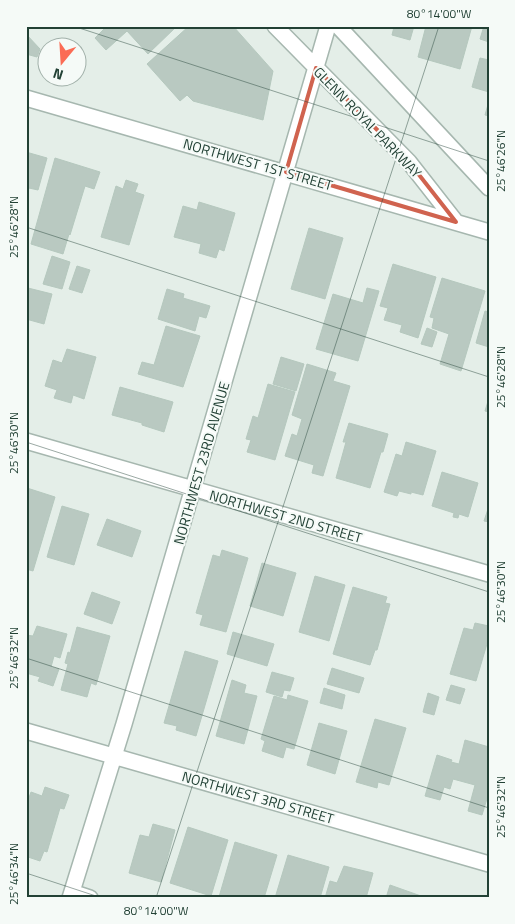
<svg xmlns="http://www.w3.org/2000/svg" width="515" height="924" font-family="'Titillium Web',sans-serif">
  <rect width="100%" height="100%" fill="#e4eee8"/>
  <!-- building -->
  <path fill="#b9c9c1" stroke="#b5c8be" d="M107,26H177L148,54L127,31L106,50L95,38Z
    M189,26H233L273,71L263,120L193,101L187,95L180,101L147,64Z
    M391,26H414L410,40L392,35L394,27Z
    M426,26H472L460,69L418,57Z
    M484,26H489V42L480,39Z
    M26,34L40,49L37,57L26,54Z
    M480,58L489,60V92L472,87Z
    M489,101V116L485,115Z
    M26,152L47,158L38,190L29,188L26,198Z
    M55,158L100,172L94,189L85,186L70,235L69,234L63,254L31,244Z
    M126,180L138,184L135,192L144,195L129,245L101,237L116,186L123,189Z
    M199,202L235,213L224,251L219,249L216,258L199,253L201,244L174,237L183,206L197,210Z
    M309,228L343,238L325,299L291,289Z
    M52,256L70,262L62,289L43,284Z
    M393,264L436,277L418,338L400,332L402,325L384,320L388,308L380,306Z
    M77,266L90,270L82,293L69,289Z
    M442,278L485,291L461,371L440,364L449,334L432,328L434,318L430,317Z
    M28,288L52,294L44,324L26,319V293Z
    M367,288L379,291L358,361L316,349L333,294L363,303Z
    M167,289L184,294L183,298L210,306L206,318L199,316L195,331L158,319Z
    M485,311L489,312V347L476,343Z
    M166,326L200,336L183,387L138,374L142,362L154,365Z
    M427,328L437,332L432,347L421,344Z
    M67,349L96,357L84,399L73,395L71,403L54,398L57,390L45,386L53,360L62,363Z
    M281,357L304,364L296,391L273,384Z
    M307,364L336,373L333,381L350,386L323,476L312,473L314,465L285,456L292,434L297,436L302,419L292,415Z
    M268,384L295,392L275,460L247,452L251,440L246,439L253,416L258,418Z
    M120,387L173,402L164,432L142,425V423L112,415Z
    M489,398V412L485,411Z
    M349,423L388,434L383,452H381L370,488L336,478L346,442H343Z
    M406,442L436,451L423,495L411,492V494L399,491L397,496L384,492L396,454L402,456Z
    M442,472L478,483L468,517L459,514L458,518L453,517L454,513L432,506Z
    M27,488L55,497L33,571L26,569Z
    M62,506L89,514L74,565L47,557Z
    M489,506V522L484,521Z
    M107,519L141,531L132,557L97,545Z
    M222,550L248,558L226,632L200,625L203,615L196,613L213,555L220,557Z
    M262,563L296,573L283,616L250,606Z
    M315,576L345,585L329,641L299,632Z
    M353,587L387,597L385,603L390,604L377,650H375L370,665L333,654Z
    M92,592L120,602L112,624L84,614Z
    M475,623L489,626V637L476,681L450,674L464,628L473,630Z
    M37,626L67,634L60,658L54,656L51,667L59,669L53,686L38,681L40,677L26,673V635L33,636Z
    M77,627L110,636L96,685L91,683L87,697L61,690L68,664L65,663L68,652L70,653Z
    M233,632L274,644L267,666L227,654Z
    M185,651L218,661L196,736L176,730L177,726L164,723Z
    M332,668L364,678L359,693L327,684Z
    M272,672L294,678L290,691L284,690L282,697L266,692Z
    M232,680L246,685L244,693L257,696L244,744L216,736Z
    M451,685L465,689L460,704L446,700Z
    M324,688L345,695L342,709L320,703Z
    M428,693L439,697L434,715L423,712Z
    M288,695L308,701L294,749L286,747L283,758L262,751L265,741L261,739L274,696L287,700Z
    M375,719L406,728L389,785L378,782L377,788L356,782Z
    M319,723L347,731L335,774L307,765Z
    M465,740L489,747V792L482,815L468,811L475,785L453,779L450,789L444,787L440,800L425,796L437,755L452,760L451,762L459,764Z
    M45,787L69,795L64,809L60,808L47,852L44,851L40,861L28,857L26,863V806L31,792L42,796Z
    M153,824L175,830L161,882L129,873L140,835L149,837Z
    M188,827L228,840L211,896L170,883Z
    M235,842L277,855L264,898L219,897Z
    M288,855L329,867L320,898H275Z
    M344,866L373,873L366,898H325L330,881L337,883Z
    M390,885L421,896V898H386Z"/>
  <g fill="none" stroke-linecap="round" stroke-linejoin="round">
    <defs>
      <path id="minor" d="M275,26L409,162L456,222
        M338,26L489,188
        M26,98L489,232
        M26,441L489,574
        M26,731L489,864
        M72,892L90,898
        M70,898L124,724L328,26"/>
    </defs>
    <!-- minor casing -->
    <use href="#minor" stroke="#a6b7af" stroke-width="18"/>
    <!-- minor -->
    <use href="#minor" stroke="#fff" stroke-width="15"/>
  </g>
  <!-- marked area -->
  <path fill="none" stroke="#d0634f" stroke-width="4" stroke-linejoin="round" d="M316,68L409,162L456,222L286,172Z"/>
  <!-- ticks -->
  <path fill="none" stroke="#224135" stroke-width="1" stroke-opacity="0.45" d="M73,26L489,161M26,227L489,377M26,442L489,592M26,658L489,808M26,873L102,898M156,898L439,26"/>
  <g text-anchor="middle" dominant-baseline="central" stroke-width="4" stroke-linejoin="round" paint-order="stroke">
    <!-- street labels -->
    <g font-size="14" fill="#224135" stroke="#f5faf7">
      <text transform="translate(368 122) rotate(46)">GLENN ROYAL PARKWAY</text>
      <text transform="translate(258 164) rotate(16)">NORTHWEST 1ST STREET</text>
      <text transform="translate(201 463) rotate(-74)">NORTHWEST 23RD AVENUE</text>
      <text transform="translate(286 516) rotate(16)">NORTHWEST 2ND STREET</text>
      <text transform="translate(258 797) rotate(16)">NORTHWEST 3RD STREET</text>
    </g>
  </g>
  <!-- border -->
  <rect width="515" height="924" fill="none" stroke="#f5faf7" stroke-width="55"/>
  <!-- north arrow -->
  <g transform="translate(62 62) rotate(198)"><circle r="24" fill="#f5faf7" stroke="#a1b0a9"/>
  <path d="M0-4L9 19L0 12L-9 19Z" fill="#fb6c55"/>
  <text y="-8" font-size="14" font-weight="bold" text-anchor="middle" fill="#224135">N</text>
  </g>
  <rect x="28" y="28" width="460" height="868" fill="none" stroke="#224135" stroke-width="2"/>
  <g font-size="12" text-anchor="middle" fill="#224135">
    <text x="439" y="18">80°14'00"W</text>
    <text transform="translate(501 161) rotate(-90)" y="4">25°46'26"N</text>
    <text transform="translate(14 227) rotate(-90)" y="4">25°46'28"N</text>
    <text transform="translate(501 377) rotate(-90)" y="4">25°46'28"N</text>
    <text transform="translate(14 443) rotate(-90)" y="4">25°46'30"N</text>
    <text transform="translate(501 592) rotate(-90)" y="4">25°46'30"N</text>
    <text transform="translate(14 658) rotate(-90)" y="4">25°46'32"N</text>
    <text transform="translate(501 807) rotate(-90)" y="4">25°46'32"N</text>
    <text transform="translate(14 874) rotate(-90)" y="4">25°46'34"N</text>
    <text x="156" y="915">80°14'00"W</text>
  </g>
</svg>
